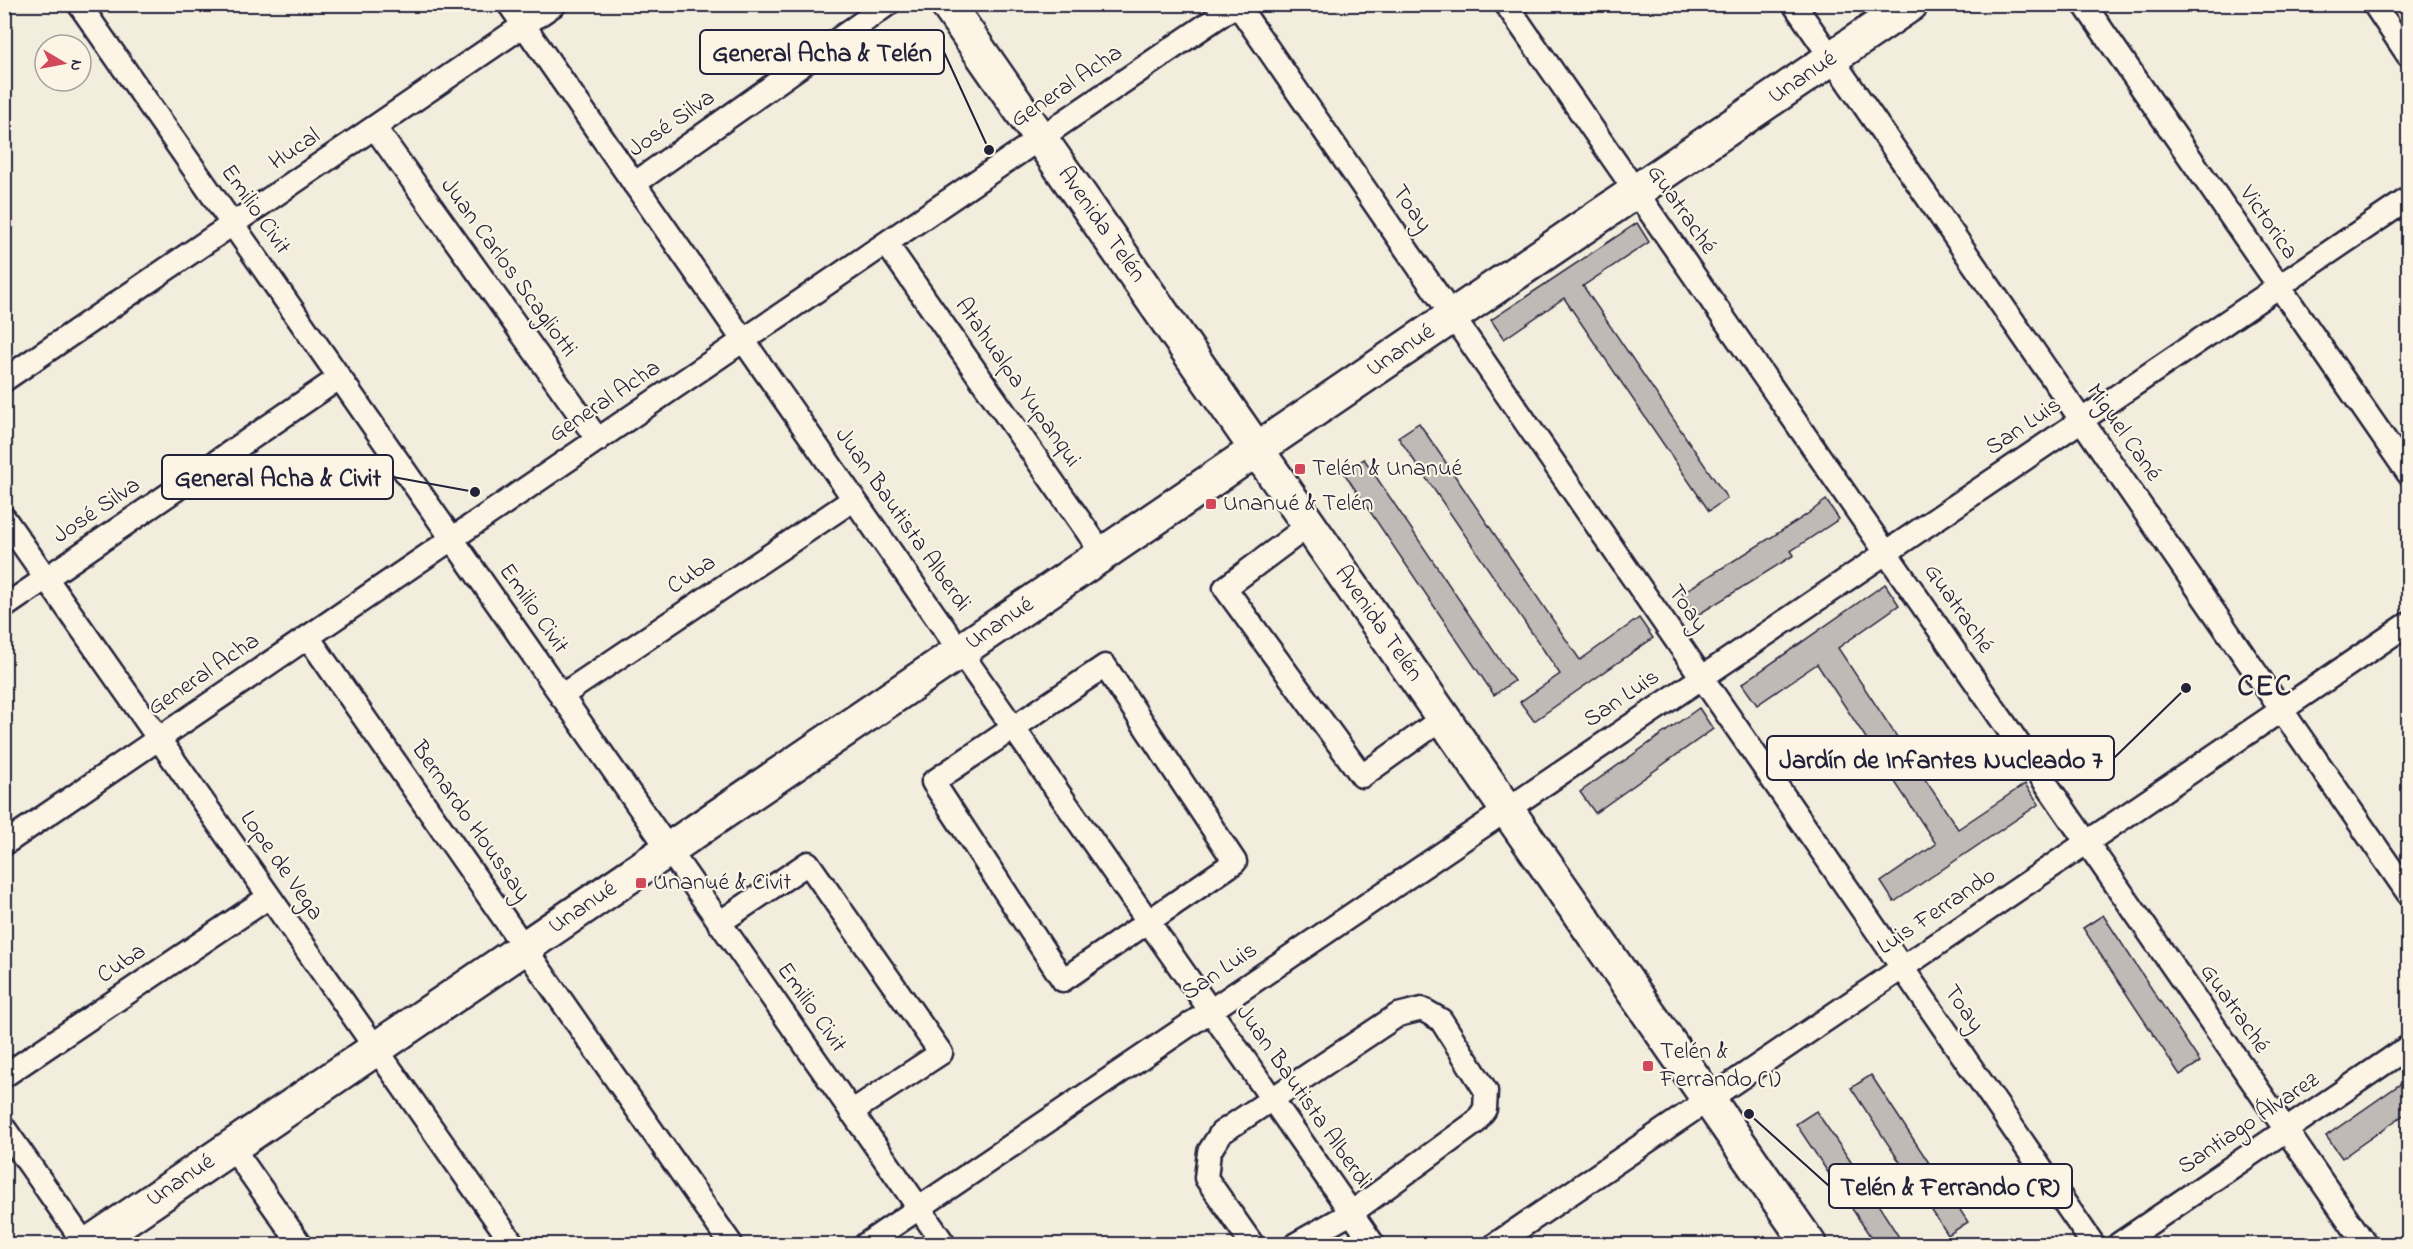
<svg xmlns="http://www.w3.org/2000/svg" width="2413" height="1249" font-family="'Indie Flower',sans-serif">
  <rect width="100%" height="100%" fill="#f3edde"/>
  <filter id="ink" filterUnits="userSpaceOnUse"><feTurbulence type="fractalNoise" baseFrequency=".0167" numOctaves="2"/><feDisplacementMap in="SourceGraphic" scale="12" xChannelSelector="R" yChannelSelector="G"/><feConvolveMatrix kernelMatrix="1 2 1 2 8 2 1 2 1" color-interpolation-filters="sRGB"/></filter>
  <g filter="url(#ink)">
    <!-- building -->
    <path fill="#bfbab6" stroke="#22223b" stroke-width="1.5" d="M1637,223L1649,242L1583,286L1727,498L1709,511L1564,298L1504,339L1491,320Z
      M1419,423L1580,660L1639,618L1653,638L1534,721L1520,702L1560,674L1398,437Z
      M1364,459L1514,681L1494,695L1344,473Z
      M1826,500L1839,519L1791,551L1794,555L1696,616L1682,593L1805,516Z
      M1885,584L1899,605L1838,648L1958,829L2025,784L2039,804L1894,902L1881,882L1936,844L1817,664L1757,705L1742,684Z
      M1699,708L1713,729L1595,813L1580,792Z
      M2103,915L2200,1062L2180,1075L2083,928Z
      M1871,1075L1968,1222L1948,1235L1851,1088Z
      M2409,1078V1111L2342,1158L2326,1136Z
      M1816,1111L1849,1159L1904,1245H1876L1796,1124Z"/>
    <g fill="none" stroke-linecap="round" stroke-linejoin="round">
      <defs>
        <path id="street" d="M79,4L944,1244
          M509,4L1373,1244
          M1237,4L2093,1244
          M1506,4L2365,1244
          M1794,4L2408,893
          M2084,4L2408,473
          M2374,4L2408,55
          M375,128L598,440
          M634,184L888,4
          M886,243L1103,554
          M4,380L555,4
          M4,518L513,1244
          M1309,525L1225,588L1362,776L1443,718
          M4,607L339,378
          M308,637L731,1244
          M1105,666L1235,862L1063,980L933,782Z
          M561,696L854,499
          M4,844L1237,4
          M719,923L808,863L941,1053L851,1112
          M4,1076L269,897
          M4,1128L85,1244
          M232,1147L300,1244
          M866,1244L2408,199
          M1252,1244L1206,1178L1209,1152L1221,1133L1398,1015L1422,1009L1441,1020L1486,1091L1485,1109L1476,1122L1351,1213L1296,1244
          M1496,1244L2408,624
          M2119,1244L2408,1047"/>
        <path id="secondary" d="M947,4L1809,1244
          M89,1244L1911,4"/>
      </defs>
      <!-- street casing -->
      <use href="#street" stroke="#22223b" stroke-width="27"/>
      <!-- secondary casing -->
      <use href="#secondary" stroke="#22223b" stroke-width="38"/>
      <!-- street -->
      <use href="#street" stroke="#fcf5e5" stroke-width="22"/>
      <!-- secondary -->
      <use href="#secondary" stroke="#fcf5e5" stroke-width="33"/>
    </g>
  </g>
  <!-- markers -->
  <g fill="#d1495b" stroke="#fcf5e5" stroke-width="2">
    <rect x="1294" y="463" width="12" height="12" rx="3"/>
    <rect x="1205" y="498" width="12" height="12" rx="3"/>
    <rect x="635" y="877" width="12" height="12" rx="3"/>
    <rect x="1642" y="1060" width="12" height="12" rx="3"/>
  </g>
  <g text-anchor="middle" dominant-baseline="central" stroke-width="4.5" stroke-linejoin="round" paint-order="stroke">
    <!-- street labels -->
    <g font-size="24" fill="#22223b" stroke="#fcf5e5">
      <text transform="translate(1803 78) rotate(-34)">Unanué</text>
      <text transform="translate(1067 87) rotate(-34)">General Acha</text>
      <text transform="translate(672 124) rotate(-35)">José Silva</text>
      <text transform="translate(295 150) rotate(-34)">Hucal</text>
      <text transform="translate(1411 209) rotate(55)">Toay</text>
      <text transform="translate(255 210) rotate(55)">Emilio Civit</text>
      <text transform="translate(1681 210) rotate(55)">Guatraché</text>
      <text transform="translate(2268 223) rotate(55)">Victorica</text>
      <text transform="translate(1101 225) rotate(55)">Avenida Telén</text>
      <text transform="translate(508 268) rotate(54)">Juan Carlos Scagliotti</text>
      <text transform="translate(1401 351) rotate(-34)">Unanué</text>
      <text transform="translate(1017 383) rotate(55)">Atahualpa Yupanqui</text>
      <text transform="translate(605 402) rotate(-34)">General Acha</text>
      <text transform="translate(2024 427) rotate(-34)">San Luis</text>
      <text transform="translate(2123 433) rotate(55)">Miguel Cané</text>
      <text transform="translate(97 511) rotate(-34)">José Silva</text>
      <text transform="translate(902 520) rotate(55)">Juan Bautista Alberdi</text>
      <text transform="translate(692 575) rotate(-34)">Cuba</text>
      <text transform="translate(533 609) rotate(55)">Emilio Civit</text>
      <text transform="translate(1687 609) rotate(55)">Toay</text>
      <text transform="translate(1958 609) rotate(55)">Guatraché</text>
      <text transform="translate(1000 624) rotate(-34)">Unanué</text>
      <text transform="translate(1378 624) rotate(55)">Avenida Telén</text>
      <text transform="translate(204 675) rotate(-34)">General Acha</text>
      <text transform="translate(1622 699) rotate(-34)">San Luis</text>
      <text transform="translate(470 822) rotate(55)">Bernardo Houssay</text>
      <text transform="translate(281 866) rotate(55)">Lope de Vega</text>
      <text transform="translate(583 908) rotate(-34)">Unanué</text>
      <text transform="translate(1937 912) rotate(-34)">Luis Ferrando</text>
      <text transform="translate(122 964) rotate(-34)">Cuba</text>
      <text transform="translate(1220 972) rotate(-34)">San Luis</text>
      <text transform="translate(811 1008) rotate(55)">Emilio Civit</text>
      <text transform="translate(1963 1009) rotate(55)">Toay</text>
      <text transform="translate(2234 1009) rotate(55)">Guatraché</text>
      <text transform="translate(1303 1097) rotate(55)">Juan Bautista Alberdi</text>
      <text transform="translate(2249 1124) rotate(-34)">Santiago Álvarez</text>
      <text transform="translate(181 1181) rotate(-34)">Unanué</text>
    </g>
    <!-- poi labels -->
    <g font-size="24" fill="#22223b" stroke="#fcf5e5" text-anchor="start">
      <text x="1312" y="469">Telén &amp; Unanué</text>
      <text x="1223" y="504">Unanué &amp; Telén</text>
      <text x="653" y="883">Unanué &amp; Civit</text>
      <text x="1660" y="1052">Telén &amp;<tspan x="1660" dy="28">Ferrando (I)</tspan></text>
    </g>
    <!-- district labels -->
    <g font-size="30" font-weight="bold" letter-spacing="1.5" fill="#22223b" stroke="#fcf5e5">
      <text x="2265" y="688">CEC</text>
    </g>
  </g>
  <!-- callouts -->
  <path fill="none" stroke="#22223b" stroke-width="2" d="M989 150L944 52M475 492L393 477M2186 688L2114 758M1749 1114L1829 1186"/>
  <g fill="#22223b" stroke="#fcf5e5" stroke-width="2">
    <circle cx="989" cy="150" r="6"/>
    <circle cx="475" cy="492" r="6"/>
    <circle cx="2186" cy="688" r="6"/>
    <circle cx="1749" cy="1114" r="6"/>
  </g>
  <g fill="#fcf5e5" stroke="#22223b" stroke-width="2">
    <rect x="700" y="30" width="244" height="44" rx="6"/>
    <rect x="162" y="455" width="231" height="44" rx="6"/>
    <rect x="1767" y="736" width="347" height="44" rx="6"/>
    <rect x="1829" y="1164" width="243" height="44" rx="6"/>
  </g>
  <g font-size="26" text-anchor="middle" font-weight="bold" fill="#22223b">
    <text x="822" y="61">General Acha &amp; Telén</text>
    <text x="278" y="486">General Acha &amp; Civit</text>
    <text x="1941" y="768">Jardín de Infantes Nucleado 7</text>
    <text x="1950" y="1195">Telén &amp; Ferrando (R)</text>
  </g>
  <!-- margin -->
  <rect width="2413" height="1249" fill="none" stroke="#fcf5e5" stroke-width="24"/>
  <rect x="12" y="12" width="2389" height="1225" fill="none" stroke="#22223b" stroke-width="2" filter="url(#ink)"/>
  <!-- north arrow -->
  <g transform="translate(63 63) rotate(100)"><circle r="28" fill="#fcf5e5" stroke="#a5a1a1" stroke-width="1.5"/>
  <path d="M0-4.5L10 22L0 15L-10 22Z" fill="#d1495b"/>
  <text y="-9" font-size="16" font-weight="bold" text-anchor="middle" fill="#22223b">N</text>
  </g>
</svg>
